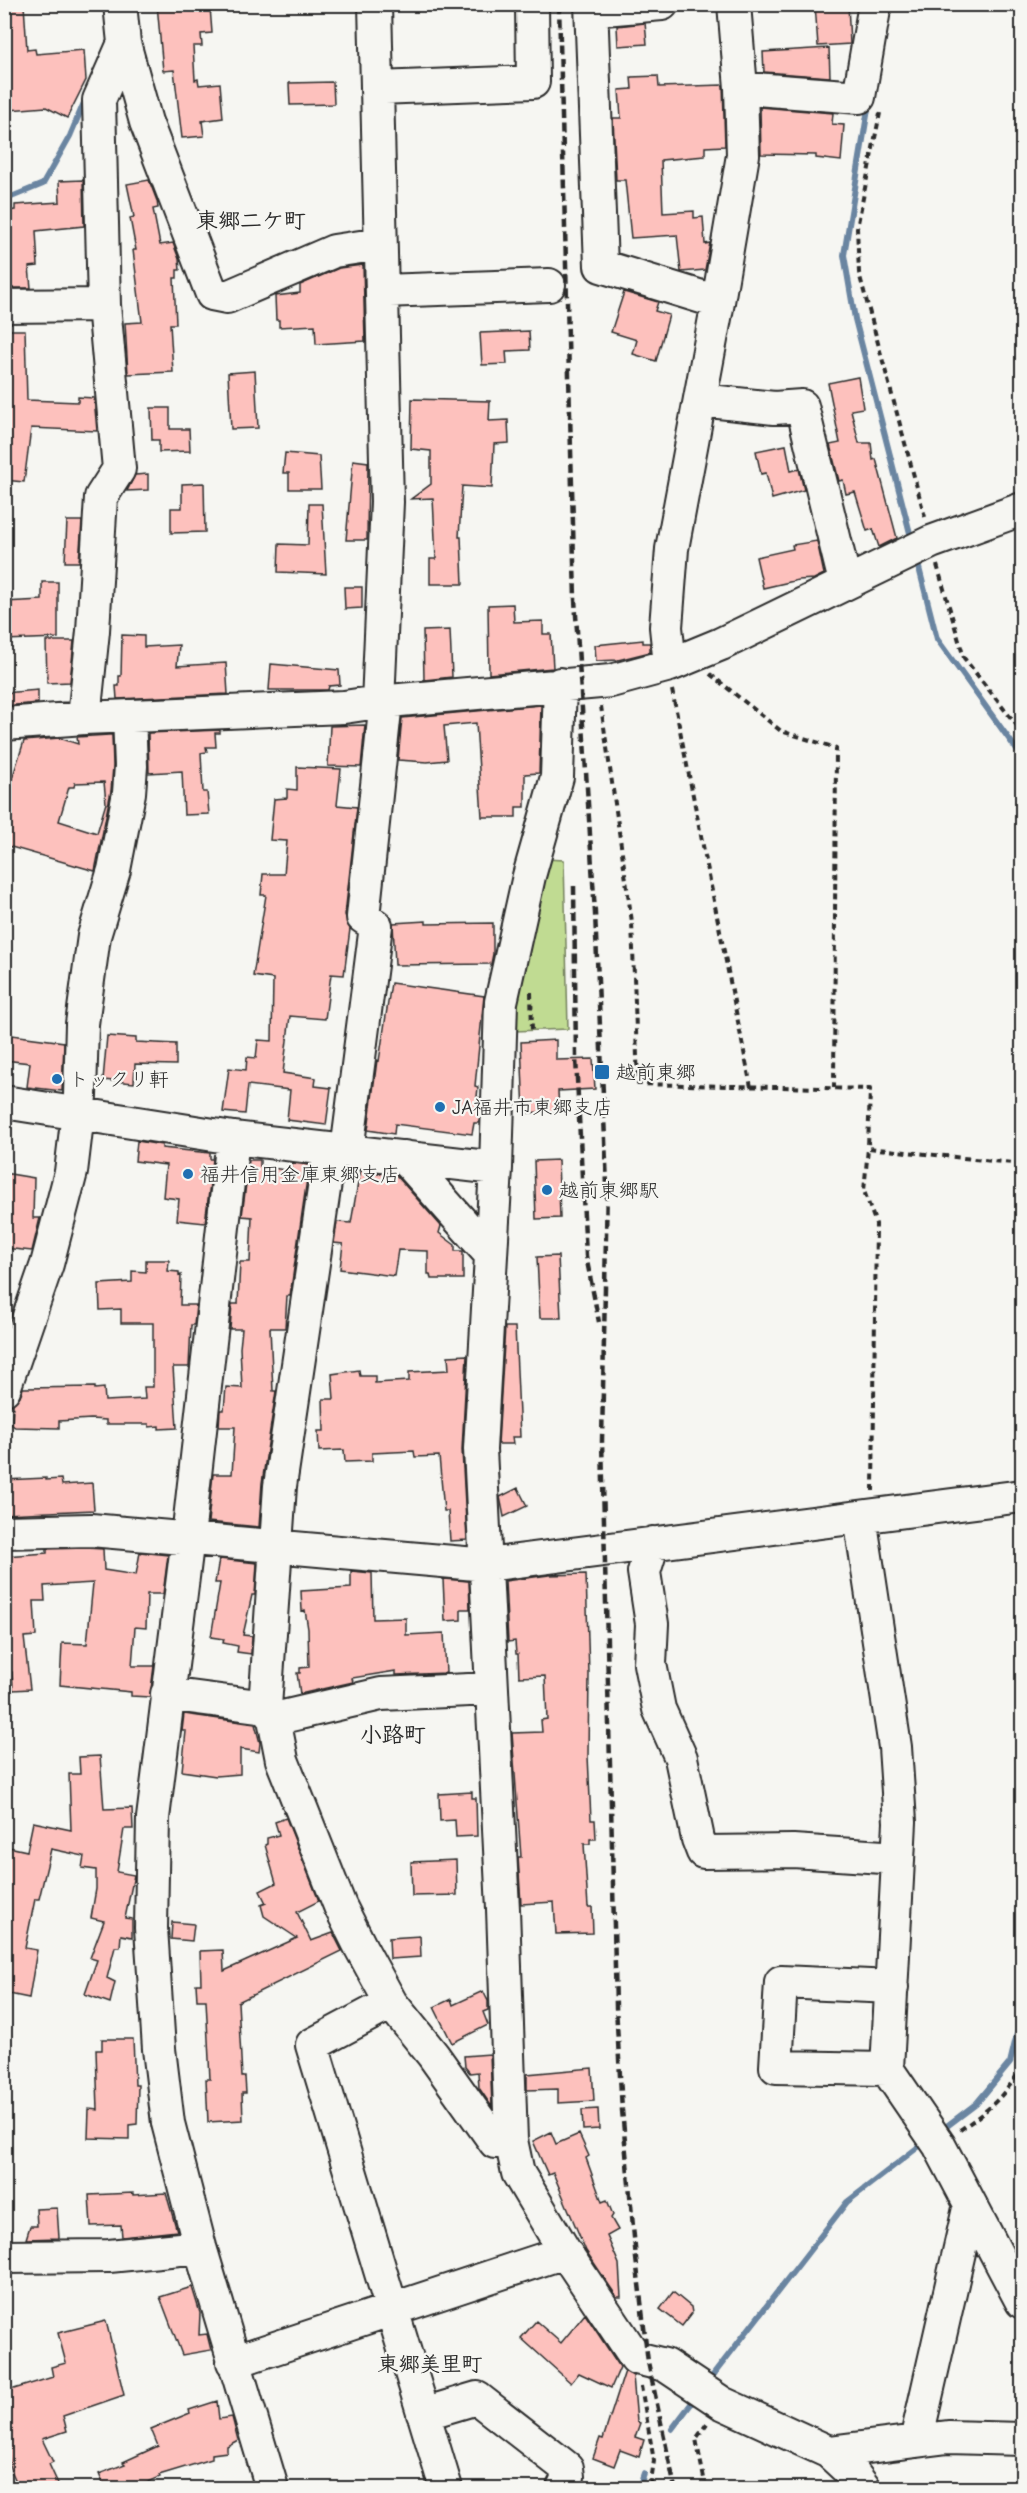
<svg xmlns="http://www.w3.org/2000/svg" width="1027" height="2493" font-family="'Comic Neue','Klee One',sans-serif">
  <rect width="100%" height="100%" fill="#f6f6f2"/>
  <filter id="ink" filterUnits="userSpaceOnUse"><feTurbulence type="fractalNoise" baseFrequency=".0167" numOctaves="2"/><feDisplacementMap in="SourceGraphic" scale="12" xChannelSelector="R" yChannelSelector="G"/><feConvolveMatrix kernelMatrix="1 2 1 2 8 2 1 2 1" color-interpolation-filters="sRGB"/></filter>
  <g filter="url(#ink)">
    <!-- green -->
    <path fill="#c0db92" stroke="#76835e" stroke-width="1.5" d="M545,859L564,860L568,1029L515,1031L520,967Z"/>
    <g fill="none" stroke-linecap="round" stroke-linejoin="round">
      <!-- stream -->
      <path stroke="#6b85a1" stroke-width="6" d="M869,103L844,255L855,319L912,541
        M4,200L43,184L70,136L86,98
        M917,560L937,639L1022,757
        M939,2132L976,2104L1010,2063L1022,2013
        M707,2383L847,2202L926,2141
        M672,2429L697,2396
        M639,2488L644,2473"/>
    </g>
    <!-- building -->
    <path fill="#fdc1bd" stroke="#2b2b2b" stroke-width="1.5" fill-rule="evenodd" d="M157,4H182L183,9L210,7L212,33L201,34L202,46H193L195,80L198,79L199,85L220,83L223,118L202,121L204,136L182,138L174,70L163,71Z
      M815,4H848L850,44L818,46Z
      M24,5L27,50L35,49L36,54L84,50L86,80L67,118L46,107L9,110L4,61V6Z
      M645,23L647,44L618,46L617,26Z
      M829,48L830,77L764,72L763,52Z
      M658,76L659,87L723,85L725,146L705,147V156L661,160L663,213L694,211V218L703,217L705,244L710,243L705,270L681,272L677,235L631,238L625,180H616L613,118H621L619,90L632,89L631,77Z
      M333,82L334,104L290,105L289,83Z
      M760,107L833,113L832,124L844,125L841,161L816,158V155L761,154Z
      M83,180L84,226L36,231L38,266L29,267L31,288H4V211L15,210V205L60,202L59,181Z
      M149,180L157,201L158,208L153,209L160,245L173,243L179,259L180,270H177V278H174L176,324H170L173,372L128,374L125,323L142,322L133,250H136L130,218L134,217L127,184Z
      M363,265L365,341L316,344L315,325L279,327V320H276L275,296L300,293V285L339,268Z
      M624,292L658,302L655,311L669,315L656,361L633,354L637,340L611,332Z
      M4,330H25L27,400L78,402V397L94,398L97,431L31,428L24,482L4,480Z
      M529,331L530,350L506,351L507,364L482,365L480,333Z
      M255,371L258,428L231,429L228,373Z
      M858,377L863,408L851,410L859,443H871L873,460L876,459L897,538L879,547L873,529L867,531L855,492L846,494L843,480L839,481L830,445L840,443L828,383Z
      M412,399L490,401L489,421L508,420L509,443L494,444L492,488L462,486L459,537H461L463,584H430V559H436L433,498L411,499L431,484V451L411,449Z
      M151,408H170V429H189L190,451L159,452V440H152Z
      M786,445L791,471L799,469L804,490L772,499L766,473L761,474L756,451Z
      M285,453L319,456L321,489H289V473H283Z
      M353,460L368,462L367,540H346Z
      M148,474V490L127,491L135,475Z
      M204,483L205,532L171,533V508H182V484Z
      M309,504H322L326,574L278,572L279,544L308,545Z
      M67,521H82L79,562H65Z
      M817,541L824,574L814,579L798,580L763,588L756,557L793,549L792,545Z
      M42,582H58V638L4,640V602L42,600Z
      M344,587H362V608L345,609Z
      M513,604L514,622L543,621V634H551L553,668L489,674L488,605Z
      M450,630L452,677L424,680L423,631Z
      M122,635L144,636V647L179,645L177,666L226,663L228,694L117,699L116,686H119V676H121Z
      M643,640V643H650V652L618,660L596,661L595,645Z
      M46,641H74L70,682L47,683Z
      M271,664L339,670L340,685L329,686L328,690H269Z
      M38,690V703L4,706V693Z
      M541,705L539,773L525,774V807H516V817H482L476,723L444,726L447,760L427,762L398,760L402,718Z
      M365,725L361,767L328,766L330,726Z
      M220,730V733H215L216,747H206L207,752L201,753L203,792H207L209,814L184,815L182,771L149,773L148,733Z
      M109,735H112L113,766L111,791L95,871L4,845V804L24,741L59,738L78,744L77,737ZM104,782L106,803L97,833L59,821L69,787H74L75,783Z
      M297,767L341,769L337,805L357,807L345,915L350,929L344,975L331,974L325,1019L290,1016L283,1073L316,1078L315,1086L331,1088L326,1125L287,1120L290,1090L248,1085L245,1114L223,1112L229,1068L246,1070L247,1057L256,1058L258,1040L272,1041L273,979L253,976L266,895H261L263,874H284L287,841L270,840L274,799L287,798V789L297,790Z
      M426,921V924L493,923V954L491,964L395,965L393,923Z
      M391,983L484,996L475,1086L478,1087L477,1097L480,1098L479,1123H474L472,1134L395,1124L394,1134L368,1130L377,1060L379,1061Z
      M4,1034L64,1042L62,1091L27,1087L30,1063L4,1060Z
      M107,1036L136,1038V1042L176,1044V1065L135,1064L134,1083L103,1080Z
      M556,1040V1060L593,1059L595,1089L558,1091L559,1111L524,1113L521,1042Z
      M137,1141L162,1145V1148L210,1153V1159H213L205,1223L177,1220L179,1199L163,1197L166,1165L135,1161Z
      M249,1160H260V1166L291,1171L292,1163L309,1165L290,1296H287L285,1328H270L273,1391H276L262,1483L259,1527L208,1522L213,1474H232L235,1427H219L220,1410H224L226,1387L242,1388L240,1348L242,1329H230L232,1304H238L240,1262H250L252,1217L242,1216Z
      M558,1160L560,1218L536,1219L534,1161Z
      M360,1171L396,1175L441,1226L439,1233L455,1245V1251H463V1279H431L430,1274H428V1251L398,1250L394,1276L340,1269L343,1244L334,1243L337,1222L351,1223Z
      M4,1173L34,1178L33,1218H40L32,1251L4,1248Z
      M558,1256L561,1318H540L537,1257Z
      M146,1260H169L168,1271L179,1272V1276L181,1275L180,1305H196L194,1325H191L189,1367H173L177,1428L159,1429V1426L149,1427V1424H106V1420L91,1419L59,1421V1428L15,1427L12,1425L13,1404L21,1395L23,1388L95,1387V1389L104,1388L105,1401L145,1399L144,1387H153V1323H121V1309L100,1310L99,1284L132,1282V1271L146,1272Z
      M505,1327H515L520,1437H512L513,1444H498Z
      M467,1355L462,1450L467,1540L450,1541L448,1511H444L439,1456L415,1457L414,1451L372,1453V1461L345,1462L344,1450L319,1451L318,1431H324L323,1399H334L332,1374L359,1370L360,1376H375V1383L409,1381V1372L449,1370L448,1356Z
      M46,1478V1480L61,1479L62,1485L92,1483L94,1510L4,1514V1480Z
      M518,1488L527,1506L504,1517L500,1497Z
      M86,1548L103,1549L104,1570L136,1575L140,1552L168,1555L163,1594H147L146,1628L135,1627L132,1666H154L150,1697L131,1696V1692L60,1685L62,1643L87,1644L93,1583L44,1586L45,1601H34L36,1636L24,1637L30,1689L13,1690L12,1672L4,1673V1556L47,1553V1549Z
      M219,1559L257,1563L255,1595H252L243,1635L252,1636L251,1654L237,1652L238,1646L223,1643L224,1639L211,1637L220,1583H215Z
      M351,1571L372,1573L373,1619L406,1618V1635L444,1633L446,1673L396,1675V1671L352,1678L353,1682L300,1694L297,1673H300V1668L309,1667L308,1629L305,1610L302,1611L301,1591L351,1588Z
      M586,1574L589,1674L588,1756L591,1820H595L596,1839H590V1844H584L588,1907H592L593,1933L556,1934L554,1902L521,1904L518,1857H521L512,1733L542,1732L541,1720L547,1719L545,1676L519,1677L518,1654H516L515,1641L508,1642L505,1581L549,1575Z
      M443,1579L469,1581L470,1609H461V1620L445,1621Z
      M184,1714L255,1724L260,1743L259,1752L240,1749V1774L216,1776L182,1771L186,1731H182Z
      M100,1756L104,1809L132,1808L133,1829H124L117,1872L134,1875L125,1918L132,1919V1937L121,1935L120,1947H115L107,1978L115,1982L110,2003L85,1994L97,1960L90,1958L104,1921L91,1918L96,1889V1870L82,1868L84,1856L51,1849L39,1899H35L25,1948L37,1950L29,1998L4,1993V1846L27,1851L33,1822L71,1830L69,1774H80L79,1757Z
      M472,1792V1798H476L477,1836L456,1837L455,1820L440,1821L439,1794Z
      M286,1818L319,1901L297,1912L311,1941L333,1933L342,1951L238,2002L242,2077H245L246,2093H242L243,2120L208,2122L206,2079H210L206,2000H197L196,1984H201L200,1951L223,1950L224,1971L297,1938L264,1916L261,1905L266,1903L260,1891L276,1883L265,1845L267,1844V1838L279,1835L275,1822Z
      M456,1860L457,1895L412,1896L411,1862Z
      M172,1922L194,1924L192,1941L171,1939Z
      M420,1936L421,1957L390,1959L389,1938Z
      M483,1991L488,2001V2010L483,2012L488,2025L452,2043L434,2007L451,1999L453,2005Z
      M102,2039H133L135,2085H138L137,2124L129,2125V2139L88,2138L89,2109L98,2110L96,2050H102Z
      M490,2054L492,2107L479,2088L478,2072L470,2073L465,2067L464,2056Z
      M592,2068L594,2101L558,2103V2089L527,2090V2074Z
      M598,2109L599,2129L583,2130L582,2110Z
      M551,2132L556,2144L579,2134L589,2156L586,2158L602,2202L607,2200L613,2215L611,2218L618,2230L607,2236L619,2264L621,2297H617L586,2251L553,2173L548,2175L533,2141Z
      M133,2193V2195L166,2193L177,2231L122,2237L121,2225L91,2226L89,2195Z
      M57,2208L59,2238L26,2239L30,2226H37L36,2209Z
      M192,2287L200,2313L199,2335L207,2334L211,2350L182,2355L160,2297Z
      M673,2292L691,2307L692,2313L682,2326L660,2309Z
      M585,2314L620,2367L611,2388L579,2373L571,2383L521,2338L536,2321L561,2343Z
      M106,2321L124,2395L63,2416L67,2431L42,2439L53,2462L49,2464L60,2488H19L10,2468L7,2446L4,2447V2392L53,2377L51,2367L66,2363L58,2333Z
      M625,2371L633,2376L637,2422L640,2423L635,2437L644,2440L639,2457L620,2450L614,2466L593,2458L600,2438L603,2439Z
      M217,2401L219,2419L232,2417L238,2440L227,2446V2452L212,2454V2459L159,2475L160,2477L135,2488H105L99,2474L125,2464L123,2462L158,2446L151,2429L190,2413L189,2410Z"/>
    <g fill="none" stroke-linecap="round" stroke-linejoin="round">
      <defs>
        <path id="minor" d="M375,4L387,502L378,702
          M591,4L601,266L718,302L743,155L741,88L734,4
          M592,10L662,4
          M124,43L146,122L212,294L227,297L334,251L380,244
          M378,88L533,82L532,4
          M741,88L859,97L875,4
          M382,291L549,285
          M4,306L104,305L99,100L124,43L120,4
          M700,400L774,408L802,406L845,582
          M670,665L666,627L672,549L718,302
          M560,684L557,777L529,876L501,1002L496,1168L480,1449L503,1909L511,2140L518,2173L565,2252L636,2358L665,2365L722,2403L829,2452L948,2437L1022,2439
          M84,718L93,631L101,497L119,469L104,305
          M4,724L84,718L344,707L378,702L611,681L670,665L721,644L931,542L1022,509
          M4,1102L233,1138L496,1168
          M233,1138L188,1537L153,1818L151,1928L159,2049L168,2123L200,2247L272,2488
          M330,1149L280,1486L265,1707L274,1719L282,1760L340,1906L361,1948L391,2003L433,2055L495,2142L511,2140
          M347,1151L376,926L363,917L386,701
          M404,1157L491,1255
          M4,1389L47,1264L71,1172L80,1096L82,1024L94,936L114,870L129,793L131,766L129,716
          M860,1517L895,1747L900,1822L887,2069L939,2145L1022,2302
          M4,1532L91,1530L487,1565L1022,1496
          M653,1543L644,1572L652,1624L650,1664L659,1709L681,1758L698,1839L703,1852L793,1851L898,1858
          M167,1694L265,1707
          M274,1719L381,1694L491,1689
          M391,2003L312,2045L446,2488
          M887,2069L776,2067L781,1982L892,1987
          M4,2257L109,2256L200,2247
          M233,2362L565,2252
          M423,2414L477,2398L567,2468L568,2477L563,2488
          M916,2441L970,2204
          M829,2452L855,2476L864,2488"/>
      </defs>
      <!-- minor casing -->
      <use href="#minor" stroke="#2b2b2b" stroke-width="36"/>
      <!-- path -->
      <path stroke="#2b2b2b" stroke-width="4" stroke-dasharray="6 4.5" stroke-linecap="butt" d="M880,113L857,228L859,273L925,517
        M937,565L964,658L1022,732
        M710,674L781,731L836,748L834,1088
        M672,690L751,1087
        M601,706L632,922L638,1084L870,1089L868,1148
        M531,992L532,1031
        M873,1491L876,1224L864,1191L868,1148L1022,1164
        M960,2130C989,2110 1003,2097 1022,2068
        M641,2386L654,2461L650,2488
        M706,2488L696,2439L708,2422"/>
      <!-- minor -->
      <use href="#minor" stroke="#f6f6f2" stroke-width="32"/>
      <!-- rail -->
      <path stroke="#2b2b2b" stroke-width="4.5" stroke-dasharray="9 4.5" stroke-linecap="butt" d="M559,4L575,599L595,913L607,1185L602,1441L616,2007L622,2110L636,2258L648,2362L675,2488
        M574,886L576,1058L586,1256L599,1322"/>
    </g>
  </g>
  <!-- markers -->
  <g fill="#1f6fb2" stroke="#f6f6f2" stroke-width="2">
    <rect x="594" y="1064" width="16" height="16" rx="3"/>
    <circle cx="57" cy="1079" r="6"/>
    <circle cx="440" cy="1107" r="6"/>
    <circle cx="188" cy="1174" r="6"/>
    <circle cx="547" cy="1190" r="6"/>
  </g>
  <g text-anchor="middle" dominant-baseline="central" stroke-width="4.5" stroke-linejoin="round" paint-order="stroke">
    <!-- poi labels -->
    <g font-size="20" fill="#2b2b2b" stroke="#f6f6f2" text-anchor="start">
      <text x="616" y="1072">越前東郷</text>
      <text x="69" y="1079">トックリ軒</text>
      <text x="452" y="1107">JA福井市東郷支店</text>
      <text x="200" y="1174">福井信用金庫東郷支店</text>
      <text x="559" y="1190">越前東郷駅</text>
    </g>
    <!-- neighbourhood labels -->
    <g font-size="21" font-weight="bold" fill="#2b2b2b" stroke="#f6f6f2">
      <text x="430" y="2364">東郷美里町</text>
    </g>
    <!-- quarter labels -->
    <g font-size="22" font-weight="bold" fill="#2b2b2b" stroke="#f6f6f2">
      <text x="251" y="221">東郷二ケ町</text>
      <text x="393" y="1735">小路町</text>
    </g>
  </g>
  <!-- margin -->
  <rect width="1027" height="2493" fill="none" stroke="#f6f6f2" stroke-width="24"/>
  <rect x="12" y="12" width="1003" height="2469" fill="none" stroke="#2b2b2b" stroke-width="2" filter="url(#ink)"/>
</svg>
